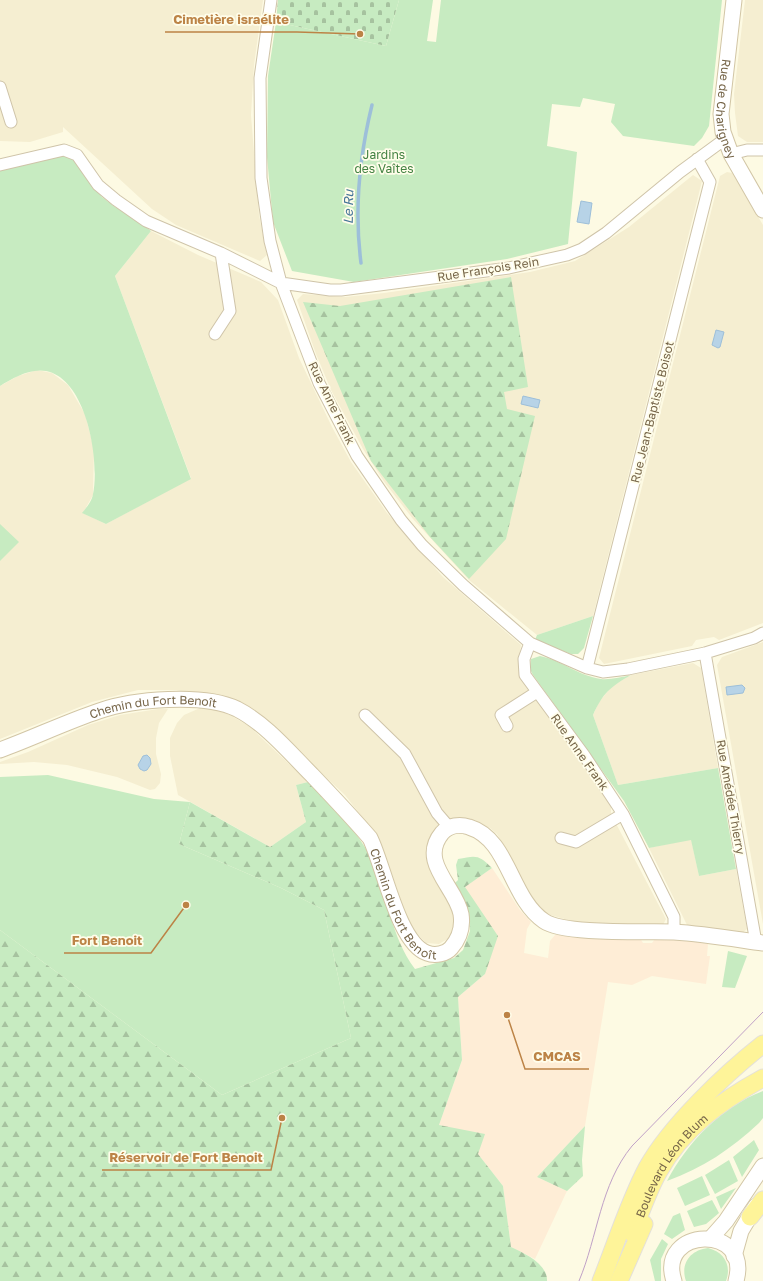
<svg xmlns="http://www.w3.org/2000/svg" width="763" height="1281" font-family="'Golos Text',sans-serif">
  <defs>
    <pattern id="forest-firs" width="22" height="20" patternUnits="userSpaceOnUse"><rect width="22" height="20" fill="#c7ebc1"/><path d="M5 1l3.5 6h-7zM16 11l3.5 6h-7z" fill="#a6c29f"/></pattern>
    <pattern id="cemetery-stones" width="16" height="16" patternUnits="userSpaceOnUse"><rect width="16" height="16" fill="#c7ebc1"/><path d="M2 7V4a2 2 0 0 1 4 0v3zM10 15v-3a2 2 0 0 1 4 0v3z" fill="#a6c29f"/></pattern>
  </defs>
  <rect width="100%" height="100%" fill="#fdfae3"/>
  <!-- residential -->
  <path fill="#f5eed1" d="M0,0H263L254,65L251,115L259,215L267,255L260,261L176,225L152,209L63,127V132L30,142L0,141Z
    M745,0H763V142H747L738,136L735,113L734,94Z
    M727,172L732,173L763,225V623L719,640L714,637L696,640L692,646L604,664L599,658L720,176Z
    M693,175L702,181L593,616L537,635L469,580L413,519L385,483L363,449L331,390L316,354L297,300L303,294L345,297L384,293L530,272L575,261L629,227Z
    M151,231L198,255L261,282L278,300L299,358L332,427L351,462L387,513L443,577L521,645L519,659L611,805V814L666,919L662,927L575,922L547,914L532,902L497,834L490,828L475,820L461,818L427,855L430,871L454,914L453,932L449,938L439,944L426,943L410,926L379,839L345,795L319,771L209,696L176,690H138L92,702L0,739V386L18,376L37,370L52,373L68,385L85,414L94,449L93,495L83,513L106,524L191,478L115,276Z
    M763,642V924L717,665L722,657Z
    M693,663L701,668L718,768L618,785L593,715L599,702L612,686L631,675Z
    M200,708L211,709L228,714L249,726L308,782L296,785L306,822L270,847L178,795L170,756V738L177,723L184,715Z
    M158,709H168L159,723L156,738V754L161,774L160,783L155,789L150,790L117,777L67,765L34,762L0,764V762L28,752L88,725L120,715Z
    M691,839L699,876L736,869L747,929L740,935L694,928L687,925L649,848Z"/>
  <!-- commercial -->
  <path fill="#feedd6" d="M492,868L520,910L531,922L527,929L524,953L548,958L550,941L555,935L640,938L643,943H652L655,939L688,940L708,944L707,956H710L706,984L652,976L632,985L608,982L585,1126L537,1177L567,1191L535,1259L511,1247L503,1186L478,1154L439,1125L462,1060L458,997L485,974L465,886Z"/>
  <!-- green -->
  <path fill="#c7ebc1" d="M399,0H433L427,41L436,42L441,0H722L709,126L702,138L694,146L623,136L611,122L615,104L583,98L580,107L552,104L547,146L577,152L568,244L507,259L354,282L292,271L273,222L267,157L268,76L276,22L386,46Z
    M68,151L102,197L115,207L130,214L151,231L115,276L191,479L106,524L82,513C87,507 92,501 93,494C100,461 87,379 46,371C30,368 13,378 0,386V169Z
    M0,524L19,542L0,561Z
    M593,616L584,648L578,654H571L535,640L537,635Z
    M540,656C561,660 579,676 601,679C610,680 622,677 631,675C610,687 603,693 593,715L618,785L718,768L736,869L699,876L691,840L649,848L624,801L533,675L530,669L531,659Z
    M48,775L154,799L190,802L179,844L281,888L324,910L351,1038L222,1095L4,933L0,930V777Z
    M728,951L747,956L735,988L722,987Z
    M763,1091V1118L759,1123C731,1149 703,1168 667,1181C688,1142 721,1107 763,1091Z
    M754,1140L759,1150L742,1177L733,1157Z
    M729,1160L738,1181L715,1194L705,1175Z
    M702,1176L710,1195L685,1206L677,1188Z
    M736,1188L721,1209L716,1197Z
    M712,1200L719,1213L706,1224L694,1227L687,1211Z
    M680,1213L685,1230L672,1239L664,1234L673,1216Z
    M662,1239L668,1244L661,1259V1281H655L650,1260Z
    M708,1248C724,1252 732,1265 726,1281H686C680,1264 690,1250 708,1248Z"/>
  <!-- forest -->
  <path fill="url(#forest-firs)" d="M511,277L528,387L504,392L507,409L535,416L506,539L469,579L430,537L371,461L303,302L340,306Z
    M308,782C331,806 356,828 371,858C388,894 390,936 415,969L454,958L463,950L470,931L469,915L454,884L458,880L456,865L458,859C477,855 479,855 492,868L465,887L498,936L485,974L458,997L462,1060L439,1125L485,1134L478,1154L503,1186L511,1247C524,1253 548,1264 547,1281H0V930L222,1095L351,1038L324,910L281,888L179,844L190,802L270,847L306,822L296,785Z
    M585,1126L582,1160L583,1176L567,1191L537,1177Z"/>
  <!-- cemetery -->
  <path fill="url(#cemetery-stones)" d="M278,0H399L386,46L276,22Z"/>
  <!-- water -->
  <path fill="#b7d3e7" stroke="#9dbfd9" d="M581,201L592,203L589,224L577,222Z
    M716,330L724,332L720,347L718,348L712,345Z
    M523,396L540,400L538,408L521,404Z
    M742,685L745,688L743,693L727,695L726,687Z
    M147,755L150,758L151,764L147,770L144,771L140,769L138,765L143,756Z"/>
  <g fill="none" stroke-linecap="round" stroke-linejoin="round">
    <!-- stream -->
    <path stroke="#9dbfd9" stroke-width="3.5" d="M361,263C354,209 359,158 372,105"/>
    <defs>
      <path id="street" d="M271,0L260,78L261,178L270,241L281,283L319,383L357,456L401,520L422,545L463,585L530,643L587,668L603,672L628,669L705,653L754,638L763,633
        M0,87L11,122
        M731,154L747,150H763
        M0,165L64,150L77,155L98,185L116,200L146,221L221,253L281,283L330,290H341L509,268L567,255L582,249L606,233L680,172L725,139
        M215,334L230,311L221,253
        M530,643L524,659L525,675L584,755L623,814L674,917V932
        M705,653L755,937L754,942
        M587,668L710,182L697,159
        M365,715L405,754L437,813L449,827
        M507,726L501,715L537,692
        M561,838L576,842L623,814"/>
      <g id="secondary">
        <path id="s1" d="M734,0L721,114L723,132L731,154L763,210"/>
        <path id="s2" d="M0,750C33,738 66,722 99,711C133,699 204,693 237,709C266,724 289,752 312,775C332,796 351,816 370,838C384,866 398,943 427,953C435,956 446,954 451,948C460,938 463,927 461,914C456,887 418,862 442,833C449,825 460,824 469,827C509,839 510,898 544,921C564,935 646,931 674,932C704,934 734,939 763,943"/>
        <path d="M711,1238L726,1221L763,1166"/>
        <path d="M734,1256L741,1231L756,1206"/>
        <path d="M674,1281C656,1227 752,1223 736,1281"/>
      </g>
      <g id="primary">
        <path d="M750,1217L763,1200"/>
        <path id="s3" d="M632,1233C641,1213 648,1190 659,1171C683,1128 721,1101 763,1078"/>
        <path d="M601,1281C616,1244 628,1204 647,1168C670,1126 725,1074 763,1044"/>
        <path d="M619,1281L644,1224"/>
      </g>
    </defs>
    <!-- street casing -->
    <use href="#street" stroke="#cfc4a9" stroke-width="13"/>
    <!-- secondary casing -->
    <use href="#secondary" stroke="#d2c6a6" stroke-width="17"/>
    <!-- primary casing -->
    <use href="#primary" stroke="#e4e0da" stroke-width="19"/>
    <!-- street -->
    <use href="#street" stroke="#fff" stroke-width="11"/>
    <!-- secondary -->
    <use href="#secondary" stroke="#fff" stroke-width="15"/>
    <!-- primary -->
    <use href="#primary" stroke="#fef499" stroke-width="17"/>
    <!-- tram -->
    <path stroke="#c0a1c7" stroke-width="1" d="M579,1281C598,1236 600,1185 632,1146L763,1012"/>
  </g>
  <g text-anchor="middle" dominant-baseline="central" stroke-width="3.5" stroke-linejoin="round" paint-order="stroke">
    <!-- street labels -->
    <g font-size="12" fill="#766548" stroke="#fffdea">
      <text stroke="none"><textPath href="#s1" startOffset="110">Rue de Charigney</textPath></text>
      <text transform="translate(488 269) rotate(-9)">Rue François Rein</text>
      <text transform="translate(332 403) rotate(64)">Rue Anne Frank</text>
      <text transform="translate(652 412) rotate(-76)">Rue Jean-Baptiste Boisot</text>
      <text stroke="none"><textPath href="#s2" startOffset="161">Chemin du Fort Benoît</textPath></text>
      <text transform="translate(580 752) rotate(55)">Rue Anne Frank</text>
      <text transform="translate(731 797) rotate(80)">Rue Amédée Thierry</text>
      <text stroke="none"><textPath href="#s2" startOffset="509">Chemin du Fort Benoît</textPath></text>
      <text stroke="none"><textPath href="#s3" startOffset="79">Boulevard Léon Blum</textPath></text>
    </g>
    <!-- park labels -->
    <g font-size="12" fill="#438242" stroke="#fffdea">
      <text x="384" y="154">Jardins<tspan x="384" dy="14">des Vaîtes</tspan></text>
    </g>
    <!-- water labels -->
    <g font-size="13" font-style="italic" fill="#467599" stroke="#fffdea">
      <text transform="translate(348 207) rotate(-89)">Le Ru</text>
    </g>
  </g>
  <!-- callouts -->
  <path fill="none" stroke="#bc8346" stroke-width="1.5" d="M360 34L297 32H165M186 905L151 953H64M507 1015L525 1069H589M282 1118L271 1170H102"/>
  <g fill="#bc8346" stroke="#fffdea" stroke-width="1.5">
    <circle cx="360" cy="34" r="4"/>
    <circle cx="186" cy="905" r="4"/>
    <circle cx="507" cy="1015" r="4"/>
    <circle cx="282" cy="1118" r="4"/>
  </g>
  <g font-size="13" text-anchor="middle" font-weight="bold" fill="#bc8346" stroke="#fffdea" stroke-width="3.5" stroke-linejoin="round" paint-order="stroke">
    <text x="231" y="24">Cimetière israélite</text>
    <text x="107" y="945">Fort Benoit</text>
    <text x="557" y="1061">CMCAS</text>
    <text x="186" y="1162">Réservoir de Fort Benoit</text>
  </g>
</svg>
